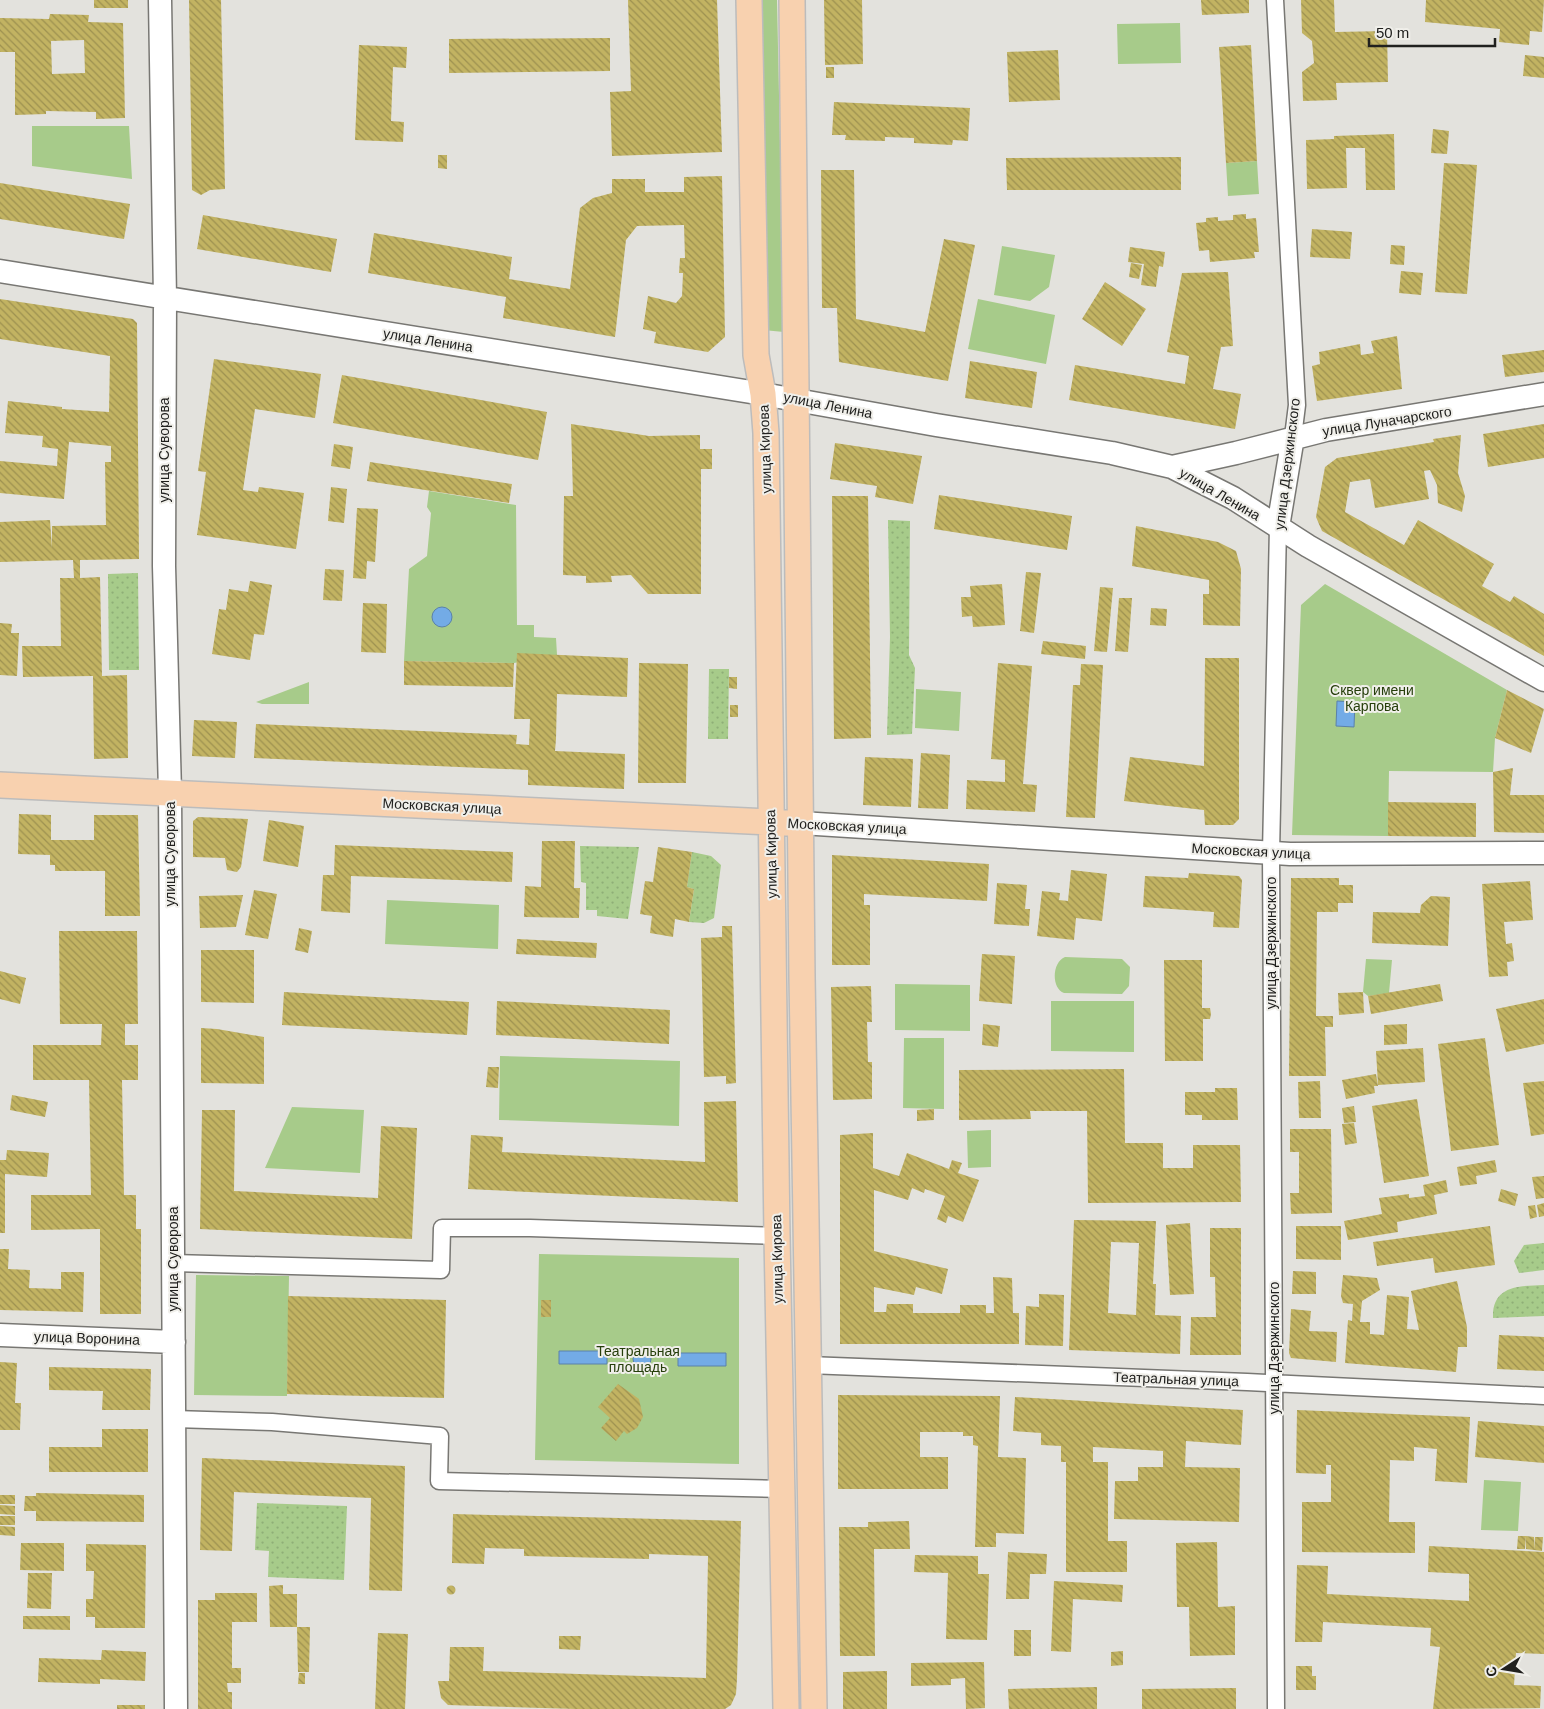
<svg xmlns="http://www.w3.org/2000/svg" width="1544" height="1709" font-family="Helvetica,sans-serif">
  <defs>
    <pattern id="grass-dots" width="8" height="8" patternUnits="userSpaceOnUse" patternTransform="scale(1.25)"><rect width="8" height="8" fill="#a7cb8a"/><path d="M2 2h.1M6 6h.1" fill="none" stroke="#8fae77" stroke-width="1.8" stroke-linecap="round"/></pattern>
    <pattern id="building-back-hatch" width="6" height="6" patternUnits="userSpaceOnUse" patternTransform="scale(1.25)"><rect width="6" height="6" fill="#c2b362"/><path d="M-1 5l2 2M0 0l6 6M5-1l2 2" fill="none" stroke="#9d9150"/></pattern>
  </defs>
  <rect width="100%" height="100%" fill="#e3e2dd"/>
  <!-- grass -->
  <path fill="url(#grass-dots)" d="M888,520L910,521L909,655L915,668L912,734L887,735L890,637Z
    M138,573L139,670H109L108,574Z
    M709,669H729L728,739H708Z
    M580,846L639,847L628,919L597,916V910H586V883L581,882Z
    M692,852L711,856L721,865L714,918L704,923L689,922L694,889L687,887Z
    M1544,1243V1270L1519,1273L1514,1261L1524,1245Z
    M1544,1285V1316L1493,1318C1492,1285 1519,1286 1544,1285Z
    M257,1503L347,1506L344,1580L268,1577L269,1551L255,1550Z"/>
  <!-- park -->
  <path fill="#a7cb8a" d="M757,0H777L784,332L763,330Z
    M1180,23L1181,63L1118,64L1117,24Z
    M32,126H129L132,179L32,166Z
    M1257,161L1259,194L1228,196L1226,163Z
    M1002,246L1055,255L1049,287L1030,301L994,295Z
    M978,299L1055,315L1046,364L968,349Z
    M429,491L516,505L517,625H534V637L556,638L557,655L514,663L404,661L409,569L427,556L431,513L427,507Z
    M1325,584L1507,690L1495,738L1493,772L1389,771L1388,836L1292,835L1301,605Z
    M309,682V704H262L256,702Z
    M916,689L961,692L959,731L915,728Z
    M387,900L499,905L498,949L385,944Z
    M1065,957L1122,959L1130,967L1129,986L1122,994L1064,993C1051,988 1052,962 1065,957Z
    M1366,959L1392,960L1389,993L1368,996L1363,992Z
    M895,984L970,985V1031L895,1030Z
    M1051,1001H1134V1052L1051,1051Z
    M904,1038H944V1109L903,1108Z
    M500,1056L680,1061L679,1126L499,1120Z
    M292,1107L364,1110L360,1173L265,1168Z
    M991,1130V1167L968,1168L967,1131Z
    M539,1254L739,1258V1464L535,1460Z
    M196,1275L289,1276L287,1396L194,1395Z
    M1484,1480L1521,1482L1518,1531L1481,1530Z"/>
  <!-- water -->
  <path fill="#73abe6" stroke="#5a81aa" d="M432 617a10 10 0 1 1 20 0a10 10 0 1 1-20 0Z
    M1337,701L1355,702L1354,727L1336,726Z
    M633 1359a9 9 0 1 1 18 0a9 9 0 1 1-18 0Z
    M559,1351H607V1364H559Z
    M678,1353H726V1366H678Z"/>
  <!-- building -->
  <path fill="url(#building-back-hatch)" fill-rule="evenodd" d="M94,0H128V8H94Z
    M189,0H221L225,189L210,190L201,195L192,190Z
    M628,0H717L722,152L612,156L610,92L631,91Z
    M824,0H862L863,64L825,65Z
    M1201,0H1249V13L1202,15Z
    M1301,0H1334L1335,32L1387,31L1388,82L1336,83L1337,100L1303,101L1302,72L1314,63L1312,41L1302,33Z
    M1426,0H1544L1542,32L1530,31L1529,45L1499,42L1500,29L1425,22Z
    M50,14L89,15L88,22L123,23L125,118L96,119V112L46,111V114L15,115V52H0V18L49,19ZM84,40L85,73L52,74L51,41Z
    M610,38V71L449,73V39Z
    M359,45L407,47L406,68L393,67L391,121L404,122L403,142L355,140Z
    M1251,45L1257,161L1226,163L1219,47Z
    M1058,50L1060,100L1009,102L1007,52Z
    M1525,55L1544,57V78L1523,76Z
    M826,67H834V78H826Z
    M834,102L970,108L968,141L953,140L952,145L914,143V138L885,137V141L845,140L846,135H832Z
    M1433,129L1449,131L1447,154L1431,153Z
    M1394,134L1395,190H1366L1365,148H1346L1347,188L1307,189L1306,140L1334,139V136Z
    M438,155H447V169L438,168Z
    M1181,157V190H1007L1006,158Z
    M1444,163L1477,165L1467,294L1435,292Z
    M821,170H854L856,319L925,332L944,239L975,245L948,381L839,362L837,308H822Z
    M722,176L725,337L708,352L654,343L656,332L643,329L648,296L676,303L682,296L683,273H679L680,258H685L684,225L637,226L626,240L615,337L503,318L506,297L368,273L374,233L512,257L509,279L570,289L580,208L593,198L612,193V179H645V192H684V177Z
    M0,183L130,204L124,239L0,219Z
    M1246,214V219L1256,218L1259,252H1254L1255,258L1210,262L1209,250L1199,251L1196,223L1206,222V218L1218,217V221L1233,220V215Z
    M203,215L337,239L331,272L197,249Z
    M1312,229L1352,232L1350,259L1310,257Z
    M1391,245L1405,246L1404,265L1390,264Z
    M1130,247L1165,252L1163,267L1159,266L1156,287L1141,285L1144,264L1128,262Z
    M1131,263L1142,265L1139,279L1129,277Z
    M1401,271L1423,273L1421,295L1399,293Z
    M1228,272L1233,346L1221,347L1213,389L1241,394L1235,429L1069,400L1075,365L1185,384L1189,356L1167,352L1182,273Z
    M1105,282L1146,309L1122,346L1082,319Z
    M0,299L133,319L137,323L139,559L80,560V578L100,577L102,676L127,675L128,758L94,759L93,676L23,677L22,646H61L60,578H74L73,560L0,562V522L50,520L52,548V526L106,525L105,462H111V446L69,442L64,499L0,493V461L57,466L58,449L42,447L43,436L5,433L8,401L62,407V409L109,412L110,356L0,339Z
    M1397,336L1402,389L1317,401L1312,366L1320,364L1319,352L1360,344L1361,355L1374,353L1371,341Z
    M1544,350V372L1505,377L1502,355Z
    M214,359L321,374L315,418L255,409L243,490L258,492L259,487L304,493L296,549L197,535L206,472L198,471Z
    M970,361L1037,372L1032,408L965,398Z
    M342,375L547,412L538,460L333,423Z
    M571,424L649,436L700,435V449H712V469H701V594H648L631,575L611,576L612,582L586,583V576L563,575L564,496H573Z
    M1544,424V458L1488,467L1483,434Z
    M1461,435L1458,473L1465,496L1462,512L1438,503L1437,485L1430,470L1424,471L1429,499L1375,508L1370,479L1350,482L1345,512L1404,545L1418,520L1494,564L1482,586L1510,602L1514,596L1544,614V656L1322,531L1316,517L1325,467L1337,458L1434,442L1433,439Z
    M835,443L922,456L913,504L875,497L877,486L830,479Z
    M334,444L353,447L350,469L331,466Z
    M370,462L512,484L509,503L367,481Z
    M331,487L347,489L344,523L328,521Z
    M939,495L1072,516L1067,550L934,529Z
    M832,496H868L871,738L834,739Z
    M357,508L378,509L375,562L367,561L366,579L353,578Z
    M1136,526L1218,542L1236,551L1241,569L1240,626L1203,625V594H1209V580L1132,566Z
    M325,569L344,570L342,601L323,600Z
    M1026,572L1041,573L1034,633L1020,631Z
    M250,581L272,585L264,635L254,634L250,660L212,654L219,609L226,610L229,589L248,592Z
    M1002,584L1005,625L973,627L972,616L962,617L961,597H971L970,586Z
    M1100,587L1113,588L1107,652L1094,651Z
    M1119,598H1132L1128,652L1115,651Z
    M363,603L387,604L386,653L361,652Z
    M1151,608L1167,609L1166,626L1150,625Z
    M0,623L12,624L11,633H19L17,676L0,675Z
    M1043,641L1086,646L1085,659L1041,654Z
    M517,653L628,658L627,697L557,694L556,739L555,751L625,754L624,789L528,785V770L254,758L256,724L517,735L516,744L529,745L530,719H514Z
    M1205,658H1239V819L1233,825H1205L1204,810L1124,801L1130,757L1204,766Z
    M404,661L514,663L513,687L404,685Z
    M639,663L688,664L686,783H638Z
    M998,663L1032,666L1023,784L1037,785L1035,812L966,809L967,780L1005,782V760L991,759Z
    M1081,664L1103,665L1095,818L1066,817L1073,685H1080Z
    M729,677H737V689L729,688Z
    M1507,690L1544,709L1531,753L1495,738Z
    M730,705H738V717H730Z
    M194,720L237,722L235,758L192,756Z
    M921,753L950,755L948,809L918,808Z
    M865,757L913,759L911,807L863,805Z
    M1513,768L1510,795H1544V833L1494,832L1493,772Z
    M1388,802L1476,803V837L1388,836Z
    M19,814L51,815V840H94V815H138L140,916H105V871H55V865H50V855L18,854Z
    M198,817L248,819L241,867L237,872L227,870L225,858L193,857V821Z
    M269,820L304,826L298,867L263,861Z
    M542,841H575L574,888H580L579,918L524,917L525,886L541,887Z
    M335,845L513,852L512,882L351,876L350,913L321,911L323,875H334Z
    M658,847L692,852L687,887L694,889L689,922L675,919L673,937L650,933L652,916L640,914L645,881L653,882Z
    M832,855L989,864L987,901L864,894V905H870V965H832Z
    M1071,870L1107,874L1102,921L1076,918L1074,940L1037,936L1042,891L1060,893L1059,900L1068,901Z
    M1189,873L1239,876L1242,880L1239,928L1213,927L1214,912L1143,907L1145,876L1188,878Z
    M1291,878H1339V885H1353V903H1338V912H1317L1316,1016H1333V1027H1325L1326,1076H1289Z
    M1530,881L1533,920L1504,922L1506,944L1512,943L1514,961L1507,962L1508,976L1489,977L1482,884Z
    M997,883L1027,885L1025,909H1030L1029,926L994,924Z
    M254,890L277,894L268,939L245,935Z
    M243,895L236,927L200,928L199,896Z
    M1431,896L1450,897L1448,946L1372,943L1373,912L1420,913L1421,905Z
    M722,926H732L736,1083L726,1084V1076L704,1077L701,938L722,937Z
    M299,928L312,931L308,953L295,950Z
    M59,931H137L138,1024H125V1045H138V1080H122L124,1195H136V1229H141V1314H100V1229L31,1230V1195H91L89,1080H33V1045H101L102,1024H60Z
    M517,939L597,943L596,958L516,954Z
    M201,950H254V1003L201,1002Z
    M982,954L1015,956L1012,1004L979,1001Z
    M1164,960H1202V1008H1210L1211,1014L1210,1019H1203V1061H1165Z
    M0,971L26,978L20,1004L0,999Z
    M1440,984L1443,1001L1371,1014L1368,996Z
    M871,986L872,1022H867L868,1062H872V1099L833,1100L831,987Z
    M284,992L469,1002L467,1035L282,1025Z
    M1363,992L1364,1013L1339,1015L1338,993Z
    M1544,999V1044L1506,1052L1496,1009Z
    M497,1001L670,1010L669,1044L496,1035Z
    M983,1024L1000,1026L998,1047L982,1045Z
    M1407,1024V1044L1384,1045V1025Z
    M201,1028L217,1029L264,1037V1084L201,1083Z
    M1485,1038L1499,1145L1451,1151L1438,1044Z
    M1423,1048L1425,1082L1378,1085L1376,1051Z
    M488,1067H499L498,1088L486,1087Z
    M1124,1069L1125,1143H1163V1168H1193V1145H1240L1241,1202L1088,1203L1087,1111H1030L1031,1119L959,1120V1070Z
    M1376,1074L1378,1086H1374L1375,1093L1346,1099L1342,1080Z
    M1320,1081L1321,1118H1299L1298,1082Z
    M1544,1081V1134L1531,1136L1523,1083Z
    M1215,1088H1237L1238,1120H1202V1115H1185V1092H1215Z
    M12,1095L48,1102L45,1117L10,1110Z
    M1417,1099L1429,1176L1384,1183L1372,1106Z
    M736,1101L738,1202L468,1189L471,1135L503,1137L502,1152L705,1162L704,1102Z
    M1354,1106L1356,1122L1344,1123L1342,1108Z
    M934,1109V1120L917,1121V1110Z
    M202,1110H235L234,1191L378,1198L381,1126L417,1128L412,1239L200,1229Z
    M1354,1123L1357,1143L1345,1145L1342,1124Z
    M1290,1129H1331L1332,1213L1291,1214L1290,1193H1299V1152H1290Z
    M873,1133V1168L899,1176L907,1153L949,1169L952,1160L962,1163L958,1173L979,1180L963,1222L948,1216L946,1223L937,1219L945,1196L925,1189L924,1193L912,1188L908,1200L874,1190V1251L948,1269L942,1294L916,1287L914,1295L874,1287V1312H886L887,1304H913V1313H960V1305H986V1313H994L993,1277L1012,1278L1013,1313H1019V1344H840V1135Z
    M7,1150L49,1153L47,1177L5,1174V1233H0V1160H6Z
    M1495,1160L1497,1172L1476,1176L1477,1184L1460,1186L1457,1167Z
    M1544,1176V1198L1536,1199L1532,1177Z
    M1446,1180L1448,1192L1434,1195L1437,1214L1397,1222L1398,1232L1348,1240L1344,1221L1382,1214L1379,1198L1409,1194V1198L1425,1196L1423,1185Z
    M1501,1189L1518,1194L1515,1206L1498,1201Z
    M1544,1203V1216L1539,1217L1537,1205Z
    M1535,1205L1537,1217L1530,1219L1528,1206Z
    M1074,1220L1156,1221L1153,1284H1156L1155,1315L1181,1316L1180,1354L1069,1350ZM1111,1242L1139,1243L1136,1315L1108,1313Z
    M1190,1223L1194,1294L1170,1295L1166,1225Z
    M1296,1226H1341V1260L1296,1259Z
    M1490,1226L1495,1265L1435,1273L1433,1258L1377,1266L1373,1242Z
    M1210,1228H1241V1355H1190L1191,1317H1216L1215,1277H1210Z
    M0,1249H9L8,1269L30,1270L29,1288L61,1289V1272H84L83,1312L0,1310Z
    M1293,1271L1316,1272V1294H1292Z
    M1343,1275L1377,1278L1380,1290L1362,1301L1360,1322H1370V1334L1384,1335L1387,1295L1409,1297L1407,1329L1419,1330L1411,1291L1457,1281L1467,1327V1347H1458L1456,1372L1345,1363L1348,1320L1352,1321L1353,1304L1343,1303L1341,1296Z
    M1039,1294L1064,1295L1063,1346L1025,1345L1026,1306L1039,1307Z
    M288,1296L446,1300L444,1398L287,1394Z
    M541,1300H551V1317H541Z
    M1291,1309L1311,1311L1309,1331L1337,1332L1336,1362L1291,1358L1289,1353Z
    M1499,1335L1544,1337V1371L1497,1369Z
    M0,1362L17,1363L15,1403H21L20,1430H0Z
    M49,1367L151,1369L150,1410H102L103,1391L49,1390Z
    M618,1384L639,1399L643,1417L637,1428L627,1434L624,1431L616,1441L601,1428L610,1418L598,1407Z
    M838,1395L1000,1396L998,1457L1026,1458L1024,1534L996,1533V1547H975L978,1446L973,1445V1436H963V1432H920V1457H948V1489H838Z
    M1015,1397L1243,1410L1241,1445L1186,1441L1185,1467L1240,1468L1239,1522L1114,1519L1115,1481H1138V1467H1163V1451L1093,1447V1462H1108V1541H1127V1572H1066V1462H1061V1446L1041,1445V1433L1013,1431Z
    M1297,1410L1470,1417L1467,1483L1435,1481L1437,1449L1414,1447V1461L1390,1460L1389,1522H1415V1553L1302,1552V1502H1331V1465H1326V1474L1296,1473Z
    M1478,1421L1544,1426V1463L1475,1457Z
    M102,1429H148V1472H49V1447H102Z
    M202,1458L405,1466L402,1591L369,1590L371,1498L234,1492L232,1551L200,1550Z
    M36,1493L144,1495V1522L36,1521V1503V1511H24L25,1496H36Z
    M0,1495H15V1504H0Z
    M0,1505L15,1506V1515L0,1514Z
    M453,1514L741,1521L737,1679L736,1694L731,1705L725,1709H576L448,1705L441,1698L438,1681H449L450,1647H484L483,1671L706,1678L708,1556L649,1554V1559L524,1556V1549L485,1548L484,1564L452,1563Z
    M0,1516H15V1525H0Z
    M909,1521L910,1549H874L875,1656H840L839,1527H868V1522Z
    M0,1526L15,1527V1536L0,1535Z
    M1518,1536H1526L1525,1549H1517Z
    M1526,1536L1534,1537V1550L1526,1549Z
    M1535,1537H1543L1542,1551L1534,1550Z
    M1217,1542L1218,1607L1235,1606V1655L1190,1656L1189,1607H1177L1176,1543Z
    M21,1543H64V1571L20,1570Z
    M86,1544L146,1545L145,1628H95V1617H86V1599H93L94,1571H86Z
    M1429,1546L1544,1552V1654L1516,1653L1514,1685L1541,1686L1540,1708L1433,1709L1440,1647L1430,1646L1431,1628L1323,1622L1322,1642H1295L1297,1565L1328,1566L1327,1594L1469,1601V1574L1428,1572Z
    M1008,1552L1047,1554L1046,1574H1030L1029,1599H1006Z
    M915,1555L978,1556V1574H989L987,1640L946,1639L948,1573L914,1572Z
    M28,1573H52L51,1609L27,1608Z
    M1054,1581L1123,1585L1122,1602L1073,1599L1071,1652L1051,1651Z
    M283,1585V1594H297V1627H270L269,1586Z
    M446.5 1590a4.5 4.5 0 1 1 9 0a4.5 4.5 0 1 1-9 0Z
    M215,1593H257V1622H232V1668H241V1683H227L228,1692H232V1709H198V1600H215Z
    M23,1616H70V1630L23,1629Z
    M297,1627H310L309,1672H298Z
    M1014,1630H1031V1656H1014Z
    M378,1633L408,1634L405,1709H375Z
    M559,1636H581L580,1650L559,1649Z
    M102,1650L146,1652L145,1681L100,1679V1684L38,1682L39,1658L101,1660Z
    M1123,1651V1665L1111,1666V1652Z
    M984,1662L985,1708L966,1709L965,1678L951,1679V1685L911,1686V1663Z
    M1296,1666H1312V1676H1316V1690H1296Z
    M887,1671V1709H843V1672Z
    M299,1673H305V1684H298Z
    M1097,1687V1709H1009L1008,1689Z
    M1236,1688V1709H1142V1689Z
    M117,1705H145V1709H117Z"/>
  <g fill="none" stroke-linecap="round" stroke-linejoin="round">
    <defs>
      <path id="street" d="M1275,0L1297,405L1293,437
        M173,1263L441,1270L442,1228H530L777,1236
        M808,1365L1247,1382L1544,1396
        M174,1419L272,1422L440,1436L439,1481L783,1489
        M1276,1709L1271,853L1278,527"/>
      <path id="secondary" d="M160,0L165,298L164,566L170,792L176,1709
        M0,271L763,394L936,425L1112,453L1172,467L1233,498L1308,546L1544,680
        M1172,467L1236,453L1326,430L1544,394
        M1278,527L1293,437
        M801,823L1290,854L1544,853
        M0,1335L174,1342"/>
      <path id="primary" d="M749,0L756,355L763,394L766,433L777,1236L786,1709
        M792,0L802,976L814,1709
        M0,785L788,823"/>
    </defs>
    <!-- street casing -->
    <use href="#street" stroke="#787773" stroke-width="19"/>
    <!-- secondary casing -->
    <use href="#secondary" stroke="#787773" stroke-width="25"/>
    <!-- primary casing -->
    <use href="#primary" stroke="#bcbcbc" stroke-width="28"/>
    <!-- street -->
    <use href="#street" stroke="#fff" stroke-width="16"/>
    <!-- secondary -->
    <use href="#secondary" stroke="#fff" stroke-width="22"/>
    <!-- primary -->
    <use href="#primary" stroke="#f8d1af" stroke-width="25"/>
  </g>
  <g text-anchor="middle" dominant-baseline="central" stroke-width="4" stroke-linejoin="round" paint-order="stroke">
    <!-- street labels -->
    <g font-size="14" fill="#20201e" stroke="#f0efea">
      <text transform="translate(428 340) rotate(9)">улица Ленина</text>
      <text transform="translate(828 405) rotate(11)">улица Ленина</text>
      <text transform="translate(1387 421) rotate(-9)">улица Луначарского</text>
      <text transform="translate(765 449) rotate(-92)">улица Кирова</text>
      <text transform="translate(164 450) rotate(-90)">улица Суворова</text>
      <text transform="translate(1287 464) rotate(-83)">улица Дзержинского</text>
      <text transform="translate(1220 494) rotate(30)">улица Ленина</text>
      <text transform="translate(442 806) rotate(3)">Московская улица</text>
      <text transform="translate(847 826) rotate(3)">Московская улица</text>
      <text transform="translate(1251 851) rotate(3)">Московская улица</text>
      <text transform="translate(170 854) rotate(-90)">улица Суворова</text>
      <text transform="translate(771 854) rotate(-91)">улица Кирова</text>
      <text transform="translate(1271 943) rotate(-90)">улица Дзержинского</text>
      <text transform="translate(173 1259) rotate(-90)">улица Суворова</text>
      <text transform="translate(777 1259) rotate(-91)">улица Кирова</text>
      <text transform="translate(87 1338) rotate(2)">улица Воронина</text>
      <text transform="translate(1274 1348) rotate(-90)">улица Дзержинского</text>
      <text transform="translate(1176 1379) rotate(2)">Театральная улица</text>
    </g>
    <!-- park labels -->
    <g font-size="14" fill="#263e0b" stroke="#f0efea">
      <text x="1372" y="690">Сквер имени<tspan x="1372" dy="16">Карпова</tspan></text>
      <text x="638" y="1351">Театральная<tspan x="638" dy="16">площадь</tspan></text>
    </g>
  </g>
  <!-- north arrow -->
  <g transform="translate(1504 1669) rotate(258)" stroke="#f0efea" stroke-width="4" paint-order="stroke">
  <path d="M0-4L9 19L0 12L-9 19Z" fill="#20201e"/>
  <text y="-8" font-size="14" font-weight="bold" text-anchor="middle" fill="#20201e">С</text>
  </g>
  <!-- scale -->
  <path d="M1369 38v8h126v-8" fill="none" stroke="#20201e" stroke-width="2.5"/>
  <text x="1376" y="38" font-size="15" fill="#20201e" stroke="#f0efea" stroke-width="4" paint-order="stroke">50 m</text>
</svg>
